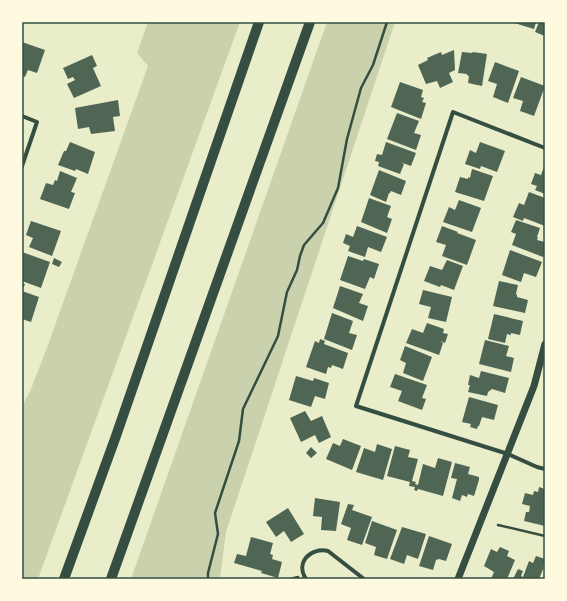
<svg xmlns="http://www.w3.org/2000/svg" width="567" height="601" font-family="'PT Sans',sans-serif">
  <rect width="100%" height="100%" fill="#e9edc9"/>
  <!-- green -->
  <path fill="#cad2ad" d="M148,22H240L38,579H22V407L31,389L49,342L148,66L137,53Z
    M327,22H395L226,532L220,579H131Z"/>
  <!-- building -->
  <path fill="#4f6655" d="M511,22H536L534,29Z
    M539,22H545V36L535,32Z
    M22,42L45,50L37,73L28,70L25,77L22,76Z
    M454,50L455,70L449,73L453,82L440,88L437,81L426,84L418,65L428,60L427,58L441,52L442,55Z
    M462,52L472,53L473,52L487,54L482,86L468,83L469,76L467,75V74L458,73Z
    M92,55L97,66L93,68L101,86L74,98L67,84L75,80L73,77L68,79L63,68Z
    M495,62L519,71L508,103L493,97L497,84L488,81Z
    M521,77L545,86L534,116L520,111L523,101L513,98Z
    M400,82L423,90L421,97L424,98L422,102L426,103L421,119L391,107Z
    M118,100L120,116L113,117L115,131L91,134L89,127L78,129L75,108Z
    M397,113L419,121L414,133L421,135L416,150L387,139Z
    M70,142L95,152L88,174L76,169L75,171L58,165L64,151H66Z
    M386,142L416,153L411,166L400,162L404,164L400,174L378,166L379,162L375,161L377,154L382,155Z
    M480,142L505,151L497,172L481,166L480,169L465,164L470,150L476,153Z
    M545,164V194L535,190L537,186L531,184L535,173L541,175Z
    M472,169L493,176L484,201L455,192L460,177L468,179V177L470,178Z
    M379,170L406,181L401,195L391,191L390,193H389L386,202L370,195Z
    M60,171L77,178L71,192L75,193L69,209L40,199L46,183L53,185L55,180L57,181Z
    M529,192L545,198V226L524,218L523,221L513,217L519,203L524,205Z
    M369,198L391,206L387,217L392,219L387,233L361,222Z
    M459,200L481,208L472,232L443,222L449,207L455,210Z
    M516,220L540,228L537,237H538L537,240L545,242V252L543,257L512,245L516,234L511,232Z
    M31,221L61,231L52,256L29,247L33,238L26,235Z
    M357,226L387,237L381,252L368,247L365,257L348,251L350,246L343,243L346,234L353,237Z
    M442,226L458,232L457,233L476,240L467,265L442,256L446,245L436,242Z
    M510,250L542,262L536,277L524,273L521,282L502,275Z
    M22,252L50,262L41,288L22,281Z
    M348,256L363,261L364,259L379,264L374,279L370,277L365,289L340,280Z
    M54,258L62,262L59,267L52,264Z
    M447,260L463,266L454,290L441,285L440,287L424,281L430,266L442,270Z
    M499,281L518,285L516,294L517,295V297L528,300L525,313L493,306Z
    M22,284H25L22,291L39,297L31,322L22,319Z
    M340,286L363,294L359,303L368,306L363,321L333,308Z
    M423,290L452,297L446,322L428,318L431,307L419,304Z
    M332,313L353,321L349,333L357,335L352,350L324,339Z
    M494,314L523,321L520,335L511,333V335L507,334L505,343L488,339Z
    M427,323L444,329L443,333L448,334L445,343L440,341L443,343L439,355L406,343L412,329L423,333Z
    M320,339L325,341L324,344L348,353L343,369L332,365L331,368L328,367L326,374L306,367L315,341L319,343Z
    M485,340L509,346L506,356L514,358L511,372L479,364Z
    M405,346L432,357L423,381L403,373L406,363L400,360Z
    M481,371L509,378L505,393L492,389L488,392L487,396L468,392L470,385H468L470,375L479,378Z
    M395,374L427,385L422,398L426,399L422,410L398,401L402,391L390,387Z
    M296,376L313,381L314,378L329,383L325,399L315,396L311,407L289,400Z
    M469,397L498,405L494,420L482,417L479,426H478L477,429L470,427L471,424L462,422Z
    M305,411L311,421L322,416L331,437L319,443L315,435L301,442L290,418Z
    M343,439L361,446L352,470L326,459L333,443L340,446Z
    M377,444L392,449L383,480L356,472L364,448L375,452Z
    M395,446L410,450L408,457L418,459L412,481L416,482L415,484L418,485L423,464L435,468L438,458L452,462L443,496L418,489L417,491L414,490L415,487L409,486L410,482L387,476Z
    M311,447L317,453L311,458L306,453Z
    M455,463L470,467L468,474L479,477V480L474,496L468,494L467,497L462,495L460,501L452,498L457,479L451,478Z
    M539,487L545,489V526L524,521L526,512H529L530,506L522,504L525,493L533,495L534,491L538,492Z
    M315,498L340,502L336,531L321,530L322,517L313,516Z
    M348,504L354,505L352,510L372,517L362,545L347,540L351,528L341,524Z
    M288,508L304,534L291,542L284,531L276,537L266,522Z
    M372,521L397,530L387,559L374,555L376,547L365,543Z
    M402,527L426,534L418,559L407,555L404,564L390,559Z
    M429,536L452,544L446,561L439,559L436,560L433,570L419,566Z
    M251,537L273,543L270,554L273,555L272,559L282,562L278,578L261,573L262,571L234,563L237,554L246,556Z
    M500,547L509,551L507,556L515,560L507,579H491L494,572L484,566L491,549L497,552Z
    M536,556L545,559L543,567H544L539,579H513L518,569L523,571L521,576L523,577L529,561L533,563Z"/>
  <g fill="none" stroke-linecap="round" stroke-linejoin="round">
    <!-- path -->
    <path stroke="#344e41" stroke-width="2.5" d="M498,525L545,536
      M208,579V573L218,534L215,513L239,441L243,409L278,336L287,292L297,270L300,256L304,245L323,223L338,188L347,139L361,88L373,65L387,22
      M290,579L298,577"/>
    <!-- minor -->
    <path stroke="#344e41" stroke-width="4" d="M22,116L37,122L22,166
      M545,148L453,112L356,406L508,454L537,467L545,469
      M306,579C295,562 311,547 328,551L364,579"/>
    <!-- tertiary -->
    <path stroke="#344e41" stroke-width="7" d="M458,579L534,386L545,344"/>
    <!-- primary -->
    <path stroke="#344e41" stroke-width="10" d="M64,579L116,436L259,22
      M111,579L310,22"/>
  </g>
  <!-- border -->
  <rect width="567" height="601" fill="none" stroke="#fefae0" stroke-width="46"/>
  <rect x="23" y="23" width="521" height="555" fill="none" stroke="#344e41" stroke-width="1.5"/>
</svg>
